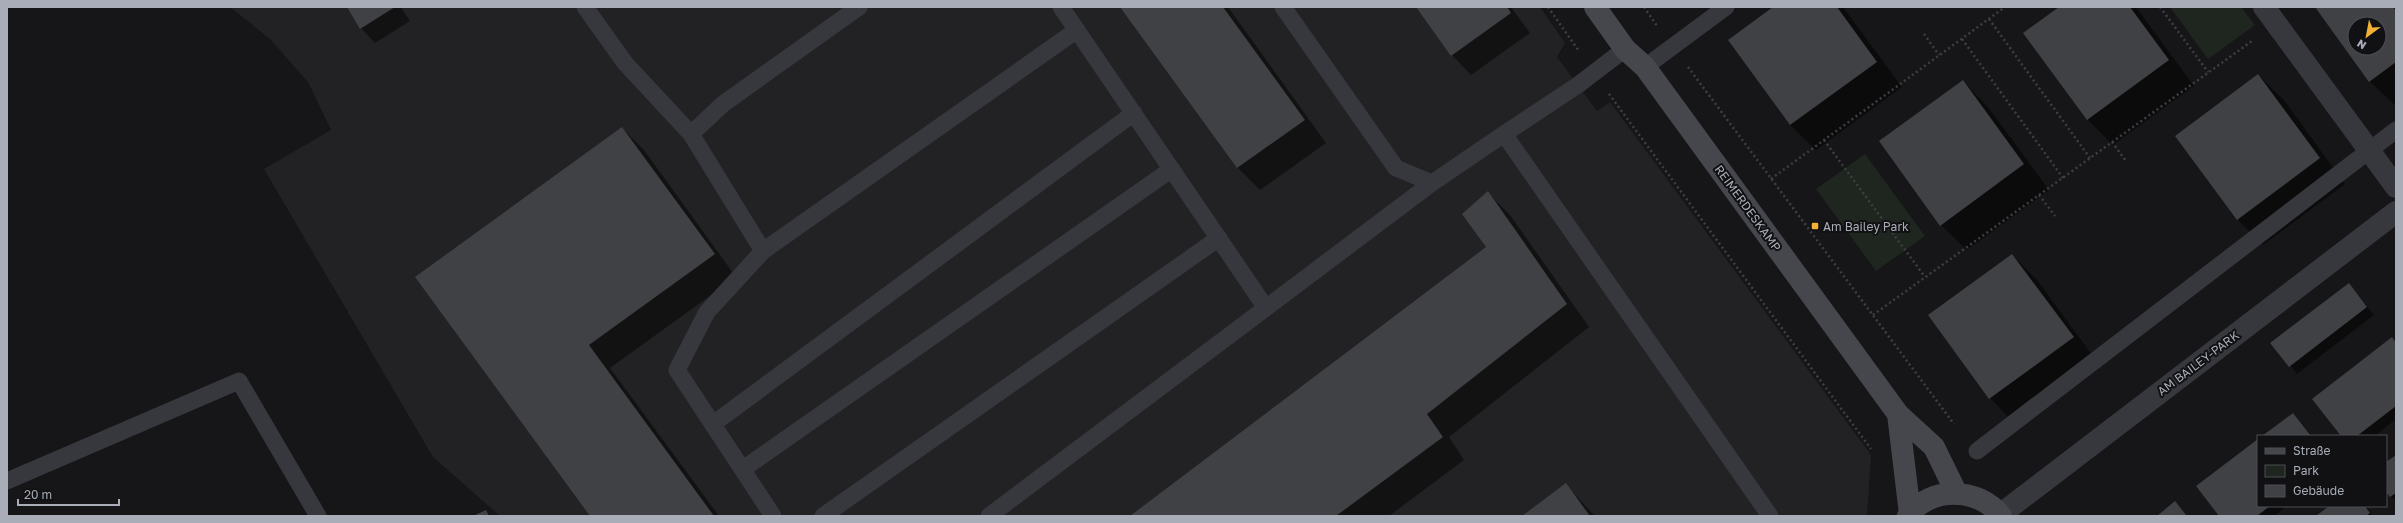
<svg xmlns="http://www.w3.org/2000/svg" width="2403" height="523" font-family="'Golos Text',sans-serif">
  <rect width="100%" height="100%" fill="#161618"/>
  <!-- built -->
  <path fill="#222225" d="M230,7H1540L1565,43L1557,57L1597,111L1610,102L1871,455L1867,516H500L433,457L264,169L331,130L308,82L270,39Z"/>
  <!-- green -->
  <path fill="#1e261f" d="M2170,7H2241L2255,25L2208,59Z
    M1865,154L1925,236L1876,271L1816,189Z"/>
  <!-- shadow -->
  <path fill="#0007" fill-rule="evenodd" d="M348,7H401L410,21L375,43L361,28Z
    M1121,7H1228L1326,143L1260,190L1238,168Z
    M1417,7H1511L1530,33L1471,75L1452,55Z
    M1775,7H1843L1902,87L1816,150L1790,125L1729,40Z
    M2060,7H2136L2194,86L2113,145L2088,120Z
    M2316,7H2396V106L2370,82ZM2355,24H2379V48H2355Z
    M2258,75L2284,100L2345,184L2263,245L2237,219Z
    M1963,81L1988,107L2049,190L1967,250L1941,225Z
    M622,128L644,150L736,277L610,368L719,516H591L416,278Z
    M1488,193L1510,215L1589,327L1449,437L1464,460L1389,516H1132L1488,247Z
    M2012,255L2037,280L2098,363L2015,424L1990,398L1929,316Z
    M2349,284L2374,315L2297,374L2272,343Z
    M2392,339L2396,343V419L2375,436H2342Z
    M2293,414L2312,436H2264Z
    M2258,440V506H2287L2274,516H2220Z
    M2396,456V502L2386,490V464Z
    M1566,485L1595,516H1523Z
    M2330,506H2366L2373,516H2317Z"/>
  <!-- building -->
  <path fill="#404145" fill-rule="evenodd" d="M347,7H395L360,29Z
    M1120,7H1223L1305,120L1237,168Z
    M1416,7H1507L1511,13L1451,56Z
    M1773,7H1837L1877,62L1790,125L1728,40Z
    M2059,7H2130L2169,60L2087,120L2023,33Z
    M2315,7H2393L2396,11V62L2369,82ZM2355,24H2379V48H2355Z
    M2258,74L2320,158L2237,220L2175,136Z
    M1963,80L2024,164L1940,226L1879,141Z
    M622,127L715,254L589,345L714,516H590L415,277Z
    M1488,191L1567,304L1427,414L1443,437L1336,516H1130L1486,247L1462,214Z
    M2012,254L2074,337L1989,399L1928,315Z
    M2349,283L2367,307L2289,367L2270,343Z
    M2392,337L2396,343V406L2357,436H2341L2312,399Z
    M2293,413L2311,436H2262Z
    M2258,439V506H2270L2257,516H2219L2196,486Z
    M2396,455V493L2390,497L2386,492V462Z
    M1566,483L1590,516H1522Z
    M2175,501L2187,516H2157Z
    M2329,506H2365L2370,513L2366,516H2316Z
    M486,510L489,516H473Z"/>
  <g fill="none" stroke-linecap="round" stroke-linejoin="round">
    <!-- path -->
    <path stroke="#3d3f44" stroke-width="2.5" stroke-dasharray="2 3" stroke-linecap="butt" d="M1548,7L1579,51
      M1644,7L1657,26
      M2160,7L2208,72
      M1989,19L2090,158
      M1924,34L1939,55
      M1962,39L2063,178
      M1688,67L1954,424
      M1609,94L1871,449
      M1824,140L1925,277
      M2112,142L2126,161
      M1771,179L2005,7
      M2039,195L2055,216
      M1873,315L2252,41"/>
    <!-- lane -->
    <path stroke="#37383d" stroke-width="17" d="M585,7L625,63L691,134
      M1061,7L1266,308
      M1283,7L1396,168L1432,183L1504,134
      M1625,49L1578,85L1504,134L1770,516
      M1645,67L1726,7
      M763,251L1077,30
      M713,424L1134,113
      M1977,451L2396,130
      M743,469L1172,169
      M7,481L239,381L318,516
      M773,516L677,370L707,312L763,251L691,134L723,104L859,7
      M823,516L1219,238
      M989,516L1432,183"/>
    <!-- street -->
    <path stroke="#37383d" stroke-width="22" d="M2264,7L2396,187
      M2001,514L2396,212"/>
    <!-- secondary -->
    <path stroke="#45474d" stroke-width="22" d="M1595,7L1625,49L1645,67L1898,414L1934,447L1957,494
      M1898,414L1910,514
      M1908,516C1930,486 1979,487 2001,516"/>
  </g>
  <!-- markers -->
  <rect fill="#f2b134" stroke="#111113" stroke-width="1.5" x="1811" y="222" width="8" height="8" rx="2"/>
  <g text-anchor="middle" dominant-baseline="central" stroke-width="4" stroke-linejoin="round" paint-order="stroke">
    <!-- street labels -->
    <g font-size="12" fill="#a8adb8" stroke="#111113">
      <text transform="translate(1748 208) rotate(54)">REIMERDESKAMP</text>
      <text transform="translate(2198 363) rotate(-37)">AM BAILEY-PARK</text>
    </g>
    <!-- poi labels -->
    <g font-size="12" fill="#a8adb8" stroke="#111113" text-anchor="start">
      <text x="1823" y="226">Am Bailey Park</text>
    </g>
  </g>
  <!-- border -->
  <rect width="2403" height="523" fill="none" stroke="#a8adb8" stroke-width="16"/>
  <!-- legend -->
  <rect x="2257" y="435" width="130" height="72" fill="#111113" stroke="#4d4f55"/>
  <rect x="2265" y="448" width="20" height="6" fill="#45474d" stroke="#4d4f55"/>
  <text x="2293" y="455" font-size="12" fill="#a8adb8">Straße</text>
  <rect x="2265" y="465" width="20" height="12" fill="#1e261f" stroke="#4d4f55"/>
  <text x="2293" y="475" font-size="12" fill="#a8adb8">Park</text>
  <rect x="2265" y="485" width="20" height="12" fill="#404145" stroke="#4d4f55"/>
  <text x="2293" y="495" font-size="12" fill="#a8adb8">Gebäude</text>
  <!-- north arrow -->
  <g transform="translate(2367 36) rotate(212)"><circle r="19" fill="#111113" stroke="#4d4f55"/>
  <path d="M0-3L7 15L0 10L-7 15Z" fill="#f2b134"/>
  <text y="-6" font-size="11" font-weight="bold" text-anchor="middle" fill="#a8adb8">N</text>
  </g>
  <!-- scale -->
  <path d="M18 499v6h101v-6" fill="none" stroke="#a8adb8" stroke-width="2"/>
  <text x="24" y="499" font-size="12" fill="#a8adb8" stroke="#111113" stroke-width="3" paint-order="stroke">20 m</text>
</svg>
